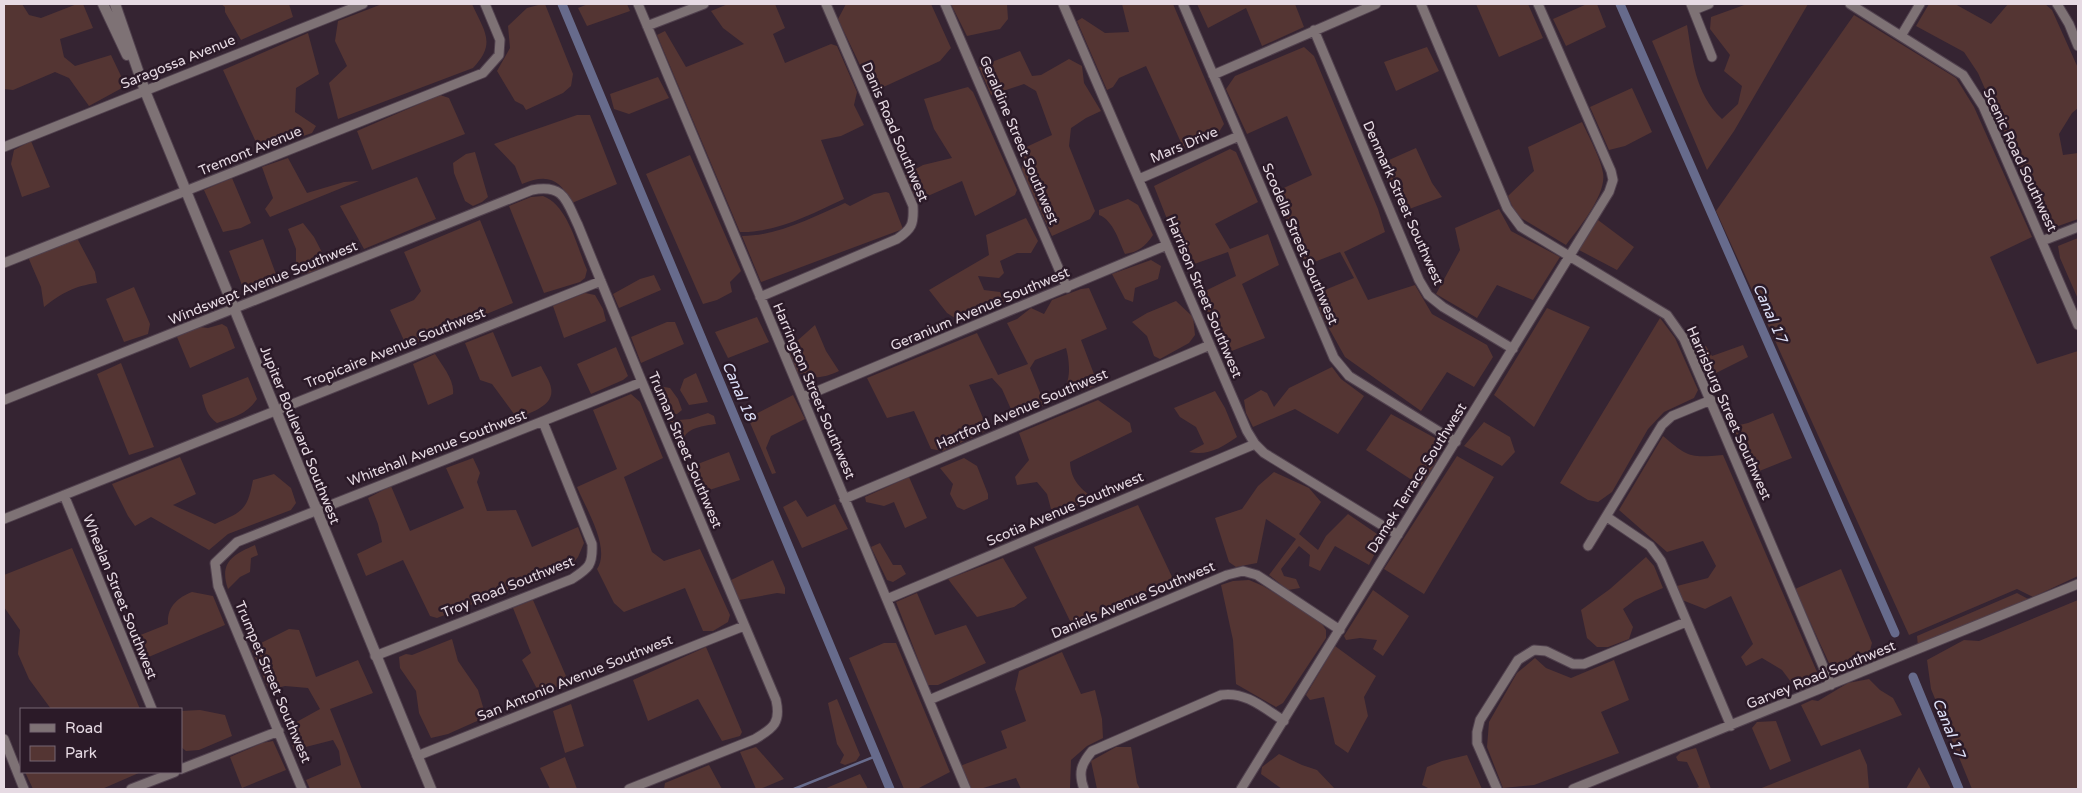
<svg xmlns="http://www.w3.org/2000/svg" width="2082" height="793" font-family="'Varela Round',sans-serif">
  <rect width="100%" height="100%" fill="#352432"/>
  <!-- green -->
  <path fill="#543533" d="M4,4H22L29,15L41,18L77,4H83L93,28L60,39L64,57L75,66L111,55L121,76L122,88L89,106L69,78L55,72L13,90L4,89Z
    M221,4H289L293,17L241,40L225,12V7Z
    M382,4H472C484,31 497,43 473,68L338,119L329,83L347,66L335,41L338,21Z
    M542,4H545L573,74L571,86L563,93L526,110L523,105L515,101L497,71L510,48L508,26L527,8Z
    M588,4H627L630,11L587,26L578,8Z
    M728,4H775L785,28L773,34L785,63L831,44L837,46L857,92L854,105L864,125L841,136L821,140L844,199C811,214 777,233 740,232L657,35L665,31L686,67L744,44L723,28L711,11Z
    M846,4H931L951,48L940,61L877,90L870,86L838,19Z
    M951,4H1007L1008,19L1000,29L967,36Z
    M1122,4H1173L1224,124L1219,132L1184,149L1146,66L1119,78L1113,87L1107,90L1077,21L1082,18L1105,33L1129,32Z
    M1197,4H1295L1304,27L1262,46L1246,8L1208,28Z
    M1476,4H1528L1543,38L1499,57Z
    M1587,4H1597L1606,27L1566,46L1553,19Z
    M1747,4H1808L1734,131L1707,170L1652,41L1687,25C1693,60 1694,92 1722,119L1738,104L1742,86L1724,71L1730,55L1710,29L1711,17Z
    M1929,4H1955L1991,24L2008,4H2045L2052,10L2078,68V108L2072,113L2059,134L2063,155L2078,153V219L2047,230L1978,73L1964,52L1916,26Z
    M1854,15L1956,78L1974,107L2032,237L1990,257L2037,364L2078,351V576L2033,597L2017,589L1909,635L1716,211Z
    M308,33L319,74L296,88L295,112L316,126L312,133L260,151L223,70Z
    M1304,47L1314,56L1378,209L1385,232L1344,252L1368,300L1415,285L1432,314L1487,345L1493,357L1474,387L1447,372L1421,411L1345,357L1321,314L1315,294L1354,278L1340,252L1304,266L1275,192L1312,175L1287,116L1247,134L1226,89L1235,76Z
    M1427,47L1439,71L1396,91L1384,62Z
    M1020,51L1032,76L1041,75L1069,59L1082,66L1084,83L1101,111L1086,118L1071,128L1069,146L1095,211L1090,219L1052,236L1022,171V149L1052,135L1036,91L1024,84L991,95L979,67Z
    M658,77L669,98L629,114L614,109L610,94Z
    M968,87L973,92L1017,190L1015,195L975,216L962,181L921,199H914L903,176L923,165L952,158L934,129L924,99Z
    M1632,88L1652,132L1625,146L1609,150L1590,107Z
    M440,95L449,98L465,134L372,170L357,131Z
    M577,115H590L617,184L572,203C560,179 548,173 522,184L515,166L494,144Z
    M1582,122C1588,135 1601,159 1603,173C1607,194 1579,228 1566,245L1516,215L1508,196L1534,171L1528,147Z
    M31,141L50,187L22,197L11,164L14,150Z
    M1416,148L1432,183L1442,197L1401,212L1380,164Z
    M1230,149L1236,152L1258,202L1215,224L1230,249L1268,234L1279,265L1242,284L1265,338L1224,354L1200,298L1201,293L1236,276L1228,252L1186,267L1154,186Z
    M475,152L488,197L482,202L473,206L465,201L454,173L453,163L466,154Z
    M690,155L741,271L730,282L732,292L717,300L703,304L646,174Z
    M288,158L307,193L344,182L359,181L270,217L265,209L273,198L262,167Z
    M417,177L436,219L364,249L340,206Z
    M232,178L251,223L241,228L223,232L204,190Z
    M886,192L889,193L903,229L761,282L742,236C778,236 813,217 845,203L850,206L874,194Z
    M543,196C568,205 577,247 587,270L585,278L580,282L544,293L509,206L531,197Z
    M1128,199L1138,205L1153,235C1145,247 1138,252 1125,254C1119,241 1113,220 1099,215V210Z
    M1499,209L1511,231L1560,257L1533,300L1497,285L1477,318L1436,294L1460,250L1455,228Z
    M1026,218L1038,241L1031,253H1017L1000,261L1004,273L999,278L978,276L984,290L1000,292L1005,302L958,320L947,313L929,290L989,255L986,235Z
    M480,220L513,303L407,347L390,310L414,300L421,291L404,252Z
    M1598,220L1634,247L1617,270L1579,250Z
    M303,223L314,237L327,262C320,269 310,274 300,274L296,263V249L288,229Z
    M77,238L95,272L97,283C74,286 62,293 44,307L41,287L28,257Z
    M2078,238V299L2060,258L2058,246Z
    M263,239L277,277L278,285L248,292L242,285L229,251Z
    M1151,260L1161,266L1158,279L1135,288L1133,302L1125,299L1112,274Z
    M654,275L661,290L619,308L613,294L640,279Z
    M134,287L150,324L148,334L124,342L106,299Z
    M1089,288L1107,329L1081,340L1097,382L1095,386L1054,400L1051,395C1055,393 1060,392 1063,389C1072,380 1069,358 1066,348L1035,360L1030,368L1045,405L1014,416L1002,389L992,378L969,385L988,430L943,451L931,449L914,411L887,418L867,378L977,333L998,375L1028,364L1007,323L1017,319L1031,308L1044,314L1052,300L1081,289Z
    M585,293L595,295L603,309L606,321L564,338L553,306Z
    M1176,301L1193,317L1195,335L1189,343L1160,359L1154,356L1147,336L1132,322L1147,313Z
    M1547,308L1590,327L1534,427L1494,395Z
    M757,317L769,342L728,358L715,332Z
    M1660,318L1675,338L1698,390L1694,398L1664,412L1648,429L1612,492L1598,502L1588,500L1560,483Z
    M667,322H675L684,344L641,363L631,337Z
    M222,324L227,327L235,348L190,368L177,337L199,327L208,328Z
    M815,325L826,351L839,371C821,379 811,380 794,370L788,349Z
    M493,332L512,377L541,366C544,373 550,381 551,388C555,406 529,413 517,418L492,384L480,380L465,343Z
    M1743,345L1748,357L1708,377L1696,351L1706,346L1712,356Z
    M616,347L628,376L623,380L591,394L577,364Z
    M435,354C442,365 455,381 453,394L428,405L413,364Z
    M121,363L154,447L129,455L97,374Z
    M1332,367L1341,379L1364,396L1338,434L1295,409L1253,427L1246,413L1244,400L1261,390L1267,393L1274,407L1289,388Z
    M696,373L708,402L689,405L680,390L684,379Z
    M248,377L257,399C247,414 234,417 217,423C207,416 205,407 202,395Z
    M664,387L670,388L678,399L682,410L677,414H665L655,392Z
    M1215,391L1225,408L1237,437C1221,448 1208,456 1189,452L1204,444L1196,427L1180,417L1174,408Z
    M631,394L640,402L663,458L624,477L652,552L664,561L700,549L730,615L728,622L713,631H703L685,588L624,612L614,603L597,569C611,548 586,509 577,487L617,469L593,410Z
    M793,395L805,419L771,436L766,448L776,473L772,474L748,418Z
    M1098,400L1130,423L1132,432L1070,462C1071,481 1081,489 1096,500L1070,508L1051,509L1047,494L1037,482L1017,485L1015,477L1029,460L1019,433Z
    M708,413L714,416L716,424C704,426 687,427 683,440L676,443L668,421L690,419Z
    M1773,413L1792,458L1752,474L1731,427L1748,423Z
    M1391,414L1435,438C1445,455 1430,471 1421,486L1366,450Z
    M1484,422L1510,437L1515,452L1502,466L1464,446Z
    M1663,436C1688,457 1689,458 1723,455L1817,672L1794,686L1782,670L1762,658L1746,666L1741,657L1753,644L1731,596L1705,609L1682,600L1677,586L1708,578L1716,566L1703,541L1667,552L1619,510Z
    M729,452L740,480L697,494L687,471L695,465Z
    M1457,456L1494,477L1424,594L1384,569Z
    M180,457L196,494L173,505L215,524C243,511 247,511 253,480L274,474L291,488L296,503L291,510L228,534L209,550L151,517L135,526L128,516L112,484Z
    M473,458L480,473L477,482L487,511L516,510L532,547L578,527L584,543L578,557L571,566L437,618L430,616L403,560L366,576L357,554L382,542L378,524L368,498L391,486L410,531L464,508L446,468Z
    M964,458L977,466L988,494V499L964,510L957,507L950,494L953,484L940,468Z
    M1274,472L1309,488L1321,502L1299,534L1318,550L1326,536L1348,514L1383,538L1369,565L1335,546L1320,571L1309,566L1310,555L1299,546L1281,569L1284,576L1296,579L1300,588L1288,590L1269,575L1296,539L1266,519L1257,563L1236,567L1229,562L1215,518L1242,509L1258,486Z
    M909,477L927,518L905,528L894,502L884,506L866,502L865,497Z
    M796,500L807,517L835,504L848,529L802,548L783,507Z
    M1138,505L1174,581L1072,625L1034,547Z
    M880,543L893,565H901L906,574L893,582L887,580L871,547Z
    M255,545L258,555L251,558L250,572L240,577L228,589C219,563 232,555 255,545Z
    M72,548L140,709H51L29,679L18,654L20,630L4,607V575Z
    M1646,557L1654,566L1663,588L1635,600L1623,609L1633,627L1629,639L1608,647H1597L1587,638L1581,610L1610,589Z
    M1003,558L1027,598L1014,607L977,617L948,579Z
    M773,560L785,588V594L777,593L739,600L731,580Z
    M1841,569L1872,643L1869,654L1837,667L1829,663L1795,589Z
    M1249,580L1263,586L1320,621L1326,630V638L1283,703L1276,707L1236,684L1233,640L1221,585L1233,581Z
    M1373,590L1409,616L1383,656L1373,649L1377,640L1360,638L1346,640L1344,636Z
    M192,592L213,596L225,625L139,661L134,649L133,638L168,624C167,607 177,598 192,592Z
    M917,593L935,635L966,625L986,663L938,685H928L896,602Z
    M2017,593L2030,600L1918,646L1917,636Z
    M533,600L566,676L562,685L542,693L536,687L522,660L531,653L513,608Z
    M2078,600V789H1972L1931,689L1927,660L1964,640L1979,641Z
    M289,629L299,630L316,677L358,660L373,693L330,709L362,789H310L306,780L341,765L339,751L333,740L294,750L290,737L291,725L320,709L308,688L285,686L269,690L251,648Z
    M452,639L458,661L478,690L486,717L448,734L431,738L419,713L416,691L400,668L399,657L406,654L412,655Z
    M884,643H896L950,772L917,789H904L849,658Z
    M1335,646L1376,676L1364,697L1368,716L1348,753L1335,744L1324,697L1310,700L1306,695Z
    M706,647L742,732L740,736L722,741L698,699L648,721L633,680Z
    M1062,652L1081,694L1095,690L1102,719L1103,738L1087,746L1071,760L1070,789H1021L1016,778L980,789H971L960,766L1007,748L1001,731L1026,721L1015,689L1019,671Z
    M1535,658L1546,668L1571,678L1614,660L1629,700L1601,712L1619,753L1534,785L1503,788L1487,747L1489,722L1517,673Z
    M1869,679L1880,690L1893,698L1902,715L1821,746L1801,705L1812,700L1818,701L1848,683Z
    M837,699L860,755L856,761L845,765L840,763L844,755L837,744L828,703Z
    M571,704L584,746L565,753L553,711Z
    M200,710L225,715L232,736L199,750L186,751L181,747V711Z
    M1776,721L1791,761L1770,770L1752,728L1757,722Z
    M273,741L286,770L242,788L230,757L262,743Z
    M756,747L784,779L760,789H756L740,752Z
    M1116,747H1131L1137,783L1140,789H1097L1091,761Z
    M1696,748L1711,789H1694L1699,787L1687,762L1678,761L1676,757L1681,752Z
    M1860,749L1867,765L1869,789H1759Z
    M1279,754L1302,765L1317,770L1335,789H1282L1261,774L1262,767Z
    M1467,755L1482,789H1430L1422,785L1427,767L1442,761Z
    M565,757L577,789H550L540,768Z
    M709,765L722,789H664L665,783Z
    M1919,767L1931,789H1906Z
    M25,772H141L102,789H33Z
    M860,774L868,789H824Z"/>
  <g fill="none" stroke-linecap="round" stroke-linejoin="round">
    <!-- stream -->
    <path stroke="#676b8c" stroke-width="2.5" d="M794,789L876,756"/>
    <!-- canal -->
    <path stroke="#676b8c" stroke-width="9" d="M562,4L890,789
      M1620,4L1895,633
      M1913,677L1959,789"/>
    <defs>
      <path id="minor" d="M638,4L966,789
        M945,4L1067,288
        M1063,4L1247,431L1255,444L1264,453L1398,535
        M1183,4L1334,358L1349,376L1456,442
        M1421,4L1507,208L1521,227L1667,315L1684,339L1831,685
        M1691,4L1712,57
        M1850,4L1963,75L1983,106L2078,325
        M2057,4L2069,24L2078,46
        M1694,10L1709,4
        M647,26L704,4
        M1314,30L1419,280L1428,295L1443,307L1513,349
        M1901,36L1920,4
        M1213,75L1376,4
        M4,147L363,4
        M1139,179L1239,136
        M2042,241L2078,227
        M4,263L483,73L499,55L500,40L485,4
        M760,297L897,239C912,229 914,224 913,206L826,4
        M803,397L1167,245
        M4,400L532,190C564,184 566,200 578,225L642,382L776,700C781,722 774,728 755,739L629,789
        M64,495L152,709
        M844,499L1210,345
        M1607,517L1650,546L1661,561L1731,726
        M4,519L601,281
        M1588,546L1662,425L1672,416L1711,400
        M887,599L1255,444
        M375,656L572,579C589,568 593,565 592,544L543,422
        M929,700L1227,575L1243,571L1257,575L1340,630
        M4,739L24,789
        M417,756L744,626
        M181,769L279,731
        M131,789L175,772
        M302,789L218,586L215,563L237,542L642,382
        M1084,789C1078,773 1081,764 1092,751L1221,695C1245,691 1264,708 1284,721
        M1241,789L1609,192L1613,180L1611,171L1538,4
        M1497,789L1477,743V732L1480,720L1518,660L1534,650L1546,651L1573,664H1584L1686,622
        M1573,789L2078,584"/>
      <path id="tertiary" d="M103,4L127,55
        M115,4L145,91L431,789"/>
    </defs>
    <!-- minor casing -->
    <use href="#minor" stroke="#51414e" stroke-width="11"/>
    <!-- tertiary casing -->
    <use href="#tertiary" stroke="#51414e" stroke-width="12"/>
    <!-- minor -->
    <use href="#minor" stroke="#7e7275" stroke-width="9"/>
    <!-- tertiary -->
    <use href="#tertiary" stroke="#7e7275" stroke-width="10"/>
  </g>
  <g text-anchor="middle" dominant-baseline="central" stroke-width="5" stroke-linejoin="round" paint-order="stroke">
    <!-- street labels -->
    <g font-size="14" fill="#e6dae3" stroke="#2b1a28">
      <text transform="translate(178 62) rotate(-22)">Saragossa Avenue</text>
      <text transform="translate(895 132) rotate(67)">Danis Road Southwest</text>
      <text transform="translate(1019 140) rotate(67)">Geraldine Street Southwest</text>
      <text transform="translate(1184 145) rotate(-23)">Mars Drive</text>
      <text transform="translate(250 151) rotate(-22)">Tremont Avenue</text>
      <text transform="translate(2020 160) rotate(65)">Scenic Road Southwest</text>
      <text transform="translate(1403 203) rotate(66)">Denmark Street Southwest</text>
      <text transform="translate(1300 244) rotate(67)">Scodella Street Southwest</text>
      <text transform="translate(263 283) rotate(-22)">Windswept Avenue Southwest</text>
      <text transform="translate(1204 297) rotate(67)">Harrison Street Southwest</text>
      <text transform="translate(980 309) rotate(-23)">Geranium Avenue Southwest</text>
      <text transform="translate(395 348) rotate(-22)">Tropicaire Avenue Southwest</text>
      <text transform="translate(814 391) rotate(67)">Harrington Street Southwest</text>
      <text transform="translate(1022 409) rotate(-23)">Hartford Avenue Southwest</text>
      <text transform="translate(1729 413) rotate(66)">Harrisburg Street Southwest</text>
      <text transform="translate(300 435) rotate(68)">Jupiter Boulevard Southwest</text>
      <text transform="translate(437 448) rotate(-21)">Whitehall Avenue Southwest</text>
      <text transform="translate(685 450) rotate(67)">Truman Street Southwest</text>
      <text transform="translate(1417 478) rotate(-58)">Damek Terrace Southwest</text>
      <text transform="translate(1065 509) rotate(-23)">Scotia Avenue Southwest</text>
      <text transform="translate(508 587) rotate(-22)">Troy Road Southwest</text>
      <text transform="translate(120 597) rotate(68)">Whealan Street Southwest</text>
      <text transform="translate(1133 600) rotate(-23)">Daniels Avenue Southwest</text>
      <text transform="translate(1821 675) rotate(-22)">Garvey Road Southwest</text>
      <text transform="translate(575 678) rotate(-22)">San Antonio Avenue Southwest</text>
      <text transform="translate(273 682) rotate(67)">Trumpet Street Southwest</text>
    </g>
    <!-- water labels -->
    <g font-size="15" font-style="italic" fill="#dee1f9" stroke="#2b1a28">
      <text transform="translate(1770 313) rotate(66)">Canal 17</text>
      <text transform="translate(739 391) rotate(67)">Canal 18</text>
      <text transform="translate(1949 728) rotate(68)">Canal 17</text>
    </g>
  </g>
  <!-- border -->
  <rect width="2082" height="793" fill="none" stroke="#e6dae3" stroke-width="10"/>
  <!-- legend -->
  <rect x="20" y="708" width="162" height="65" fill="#2b1a28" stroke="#766773"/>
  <rect x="30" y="724" width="25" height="8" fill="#7e7275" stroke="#766773"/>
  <text x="65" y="733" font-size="15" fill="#e6dae3">Road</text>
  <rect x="30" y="746" width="25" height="15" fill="#543533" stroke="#766773"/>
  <text x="65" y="758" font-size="15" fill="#e6dae3">Park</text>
</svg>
